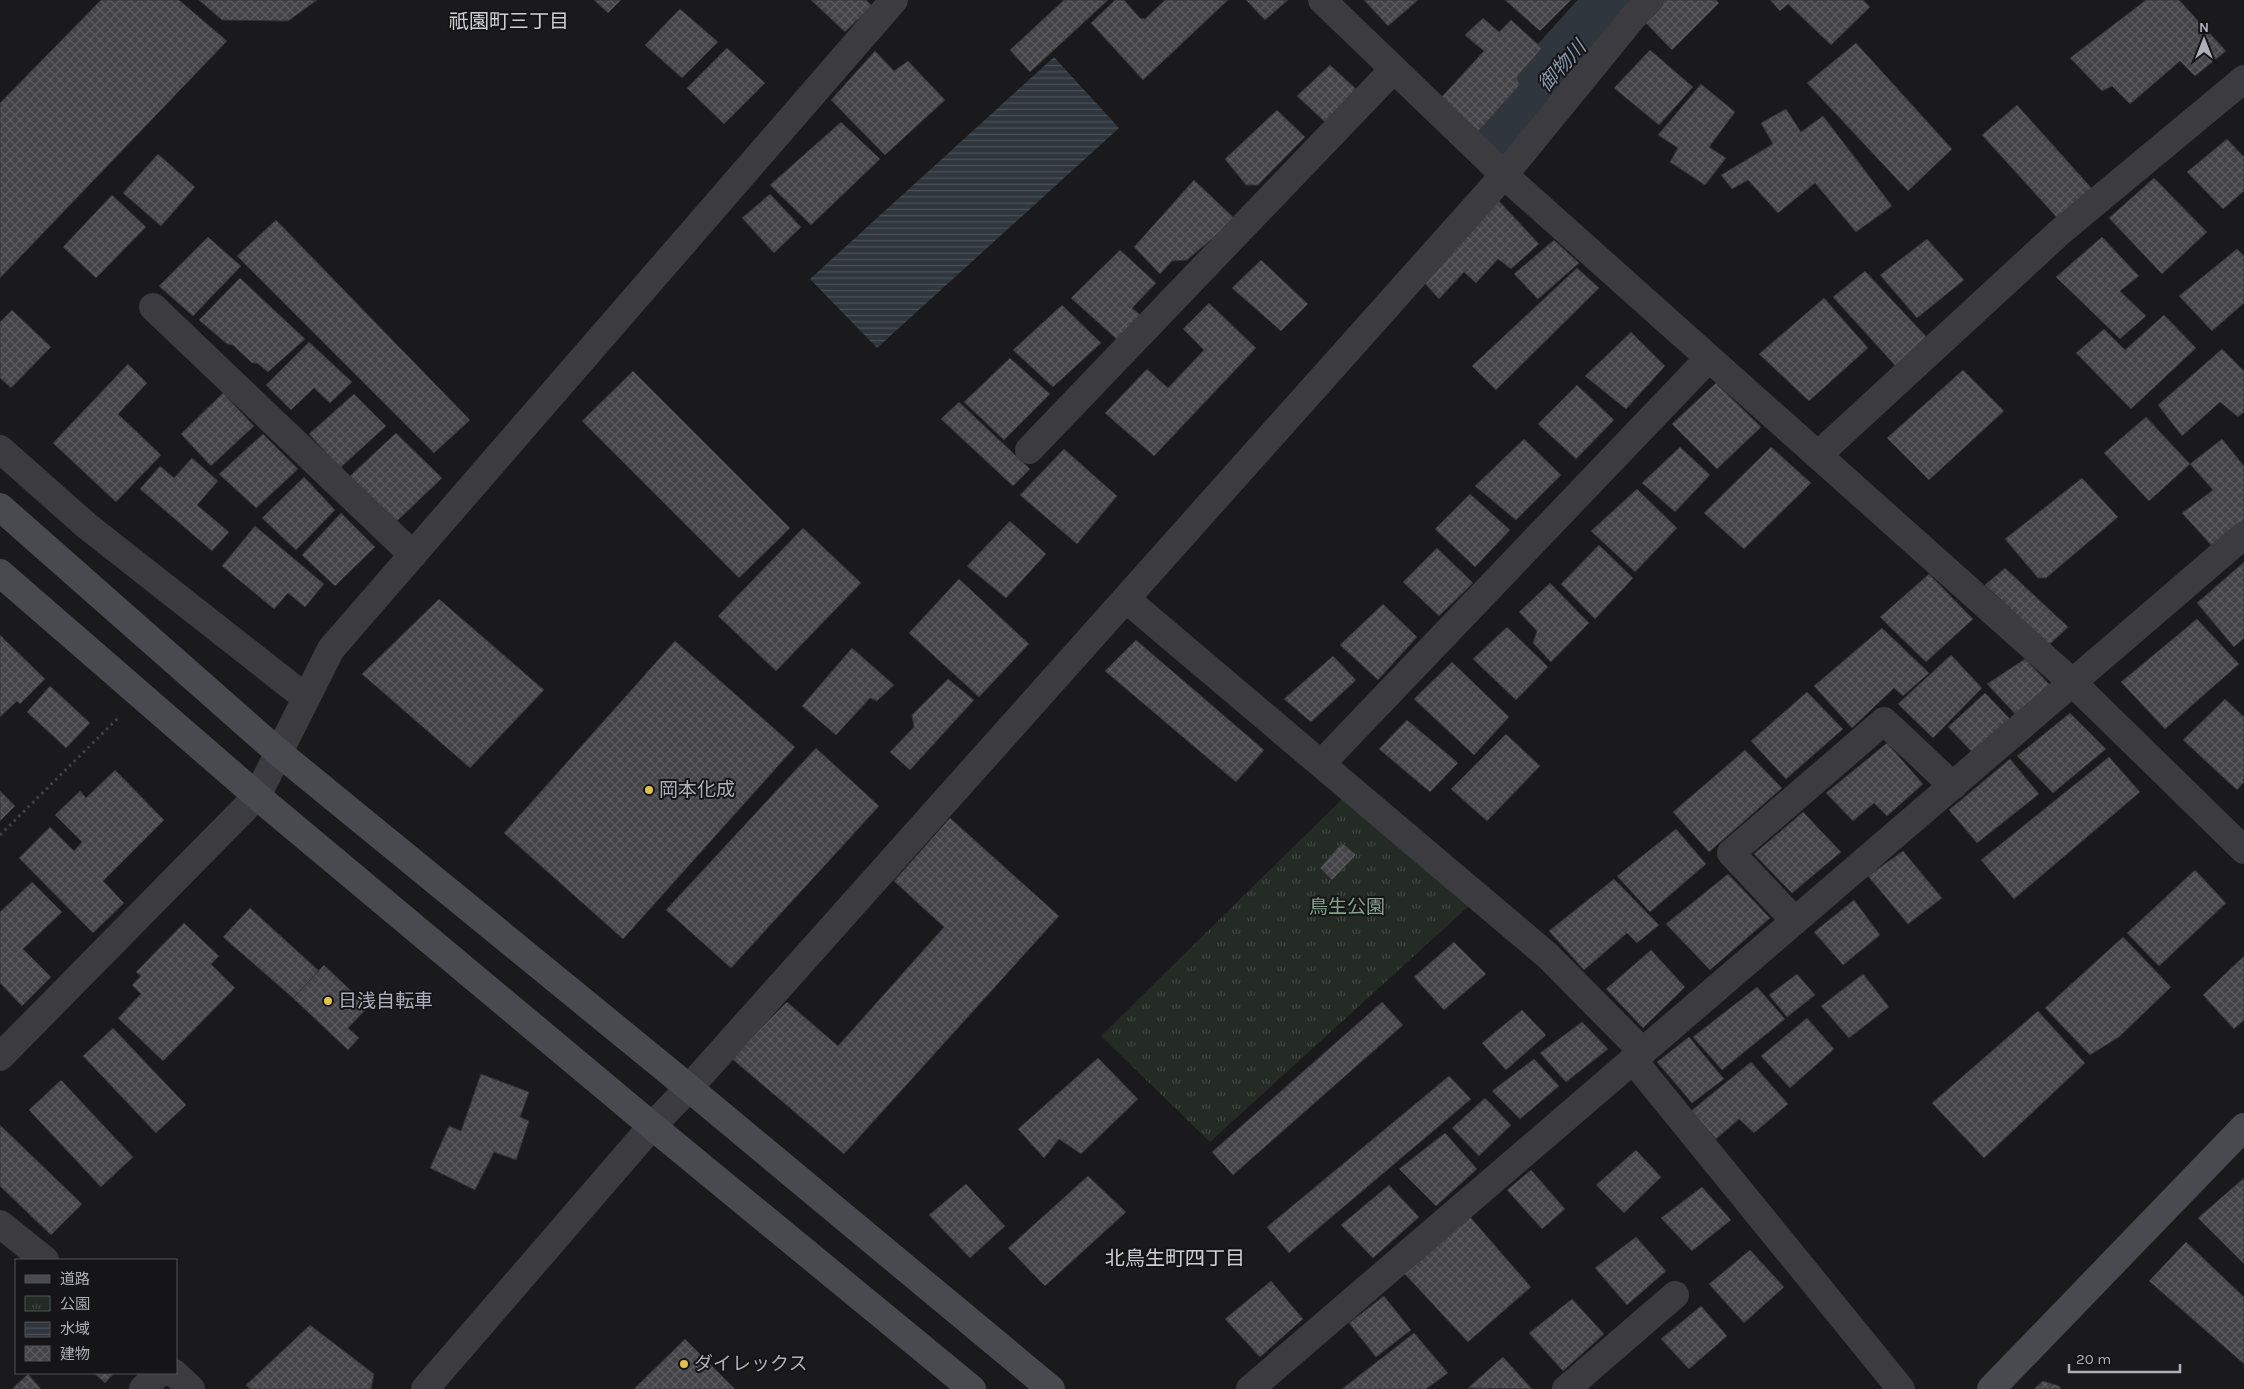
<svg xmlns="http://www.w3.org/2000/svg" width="2244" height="1389" font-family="Karla,'Noto Sans JP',sans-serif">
  <defs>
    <pattern id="park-tufts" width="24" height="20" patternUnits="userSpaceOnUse" patternTransform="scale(1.25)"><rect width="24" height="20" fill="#242b25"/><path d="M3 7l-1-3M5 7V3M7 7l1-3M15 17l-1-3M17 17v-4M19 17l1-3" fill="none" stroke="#414743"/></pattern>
    <pattern id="water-rules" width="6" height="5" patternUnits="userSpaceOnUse" patternTransform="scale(1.25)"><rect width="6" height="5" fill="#30363e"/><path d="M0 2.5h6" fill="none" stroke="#4b5158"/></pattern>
    <pattern id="building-cross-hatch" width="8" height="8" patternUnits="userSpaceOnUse" patternTransform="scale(1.25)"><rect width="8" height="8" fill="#444448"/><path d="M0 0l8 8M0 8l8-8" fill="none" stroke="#5c5c60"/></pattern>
  </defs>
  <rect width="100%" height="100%" fill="#1a191b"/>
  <!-- park -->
  <path fill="url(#park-tufts)" d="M1342,799L1471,904L1210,1142L1101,1036Z"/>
  <!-- water -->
  <path fill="url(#water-rules)" d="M1054,57L1119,128L877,348L810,279Z"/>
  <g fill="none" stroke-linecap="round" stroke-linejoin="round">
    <!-- river -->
    <path stroke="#30363e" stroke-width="66" d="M1503,132L1622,0"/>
  </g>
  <!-- building -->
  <path fill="url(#building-cross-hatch)" stroke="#343437" d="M101,0H179L227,41L0,278V103Z
    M199,0H317L288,21L222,20Z
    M594,0H621L608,13Z
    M811,0H866L872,6L845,32Z
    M1064,0H1108L1030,72L1010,50Z
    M1115,0H1124L1140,18L1145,19L1165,0H1228L1143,80L1091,23Z
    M1246,0H1288L1265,20Z
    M1364,0H1418L1388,26Z
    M1505,0H1571L1540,31Z
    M1660,0H1716L1719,3L1672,50L1641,18Z
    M1770,0H1863L1870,7L1831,45L1788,4L1780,11Z
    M2146,0H2179L2226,51L2195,76L2180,61L2130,104L2112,86L2102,91L2070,58Z
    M680,9L718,42L682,78L645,45Z
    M1483,18L1499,32L1511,20L1542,48L1517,77L1520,85L1475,135L1438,101L1484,51L1465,35Z
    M1856,43L1952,149L1908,191L1807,83Z
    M727,48L765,83L724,124L687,88Z
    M1650,50L1693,87L1659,125L1614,88Z
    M875,51L894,71L908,61L945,100L885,155L831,100Z
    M1330,65L1356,89L1325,122L1297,96Z
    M1701,84L1735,112L1709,147L1726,158L1705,185L1670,162L1678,148L1658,135Z
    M2017,105L2095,192L2060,221L1982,135Z
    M1786,109L1801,132L1823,116L1892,206L1856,232L1815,183L1778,213L1748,180L1732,189L1721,175L1773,144L1761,123Z
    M1277,110L1305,137L1258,185H1246L1225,159Z
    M841,122L880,159L811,225L770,185Z
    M2227,139L2244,157V191L2223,209L2187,172Z
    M158,154L195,187L161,226L123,193Z
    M2154,178L2207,232L2162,274L2109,218Z
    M1194,180L1235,219L1187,260L1172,261L1160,274L1134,247Z
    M770,194L801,227L774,253L742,218Z
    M112,195L146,227L96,278L63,247Z
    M1498,200L1539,244L1511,269L1498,259L1476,283L1464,272L1439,299L1419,277Z
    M276,220L470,420L434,453L237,256Z
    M208,237L241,266L193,316L159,286Z
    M2102,237L2139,276L2120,291L2146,316L2120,339L2056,277Z
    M1927,239L1964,280L1917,318L1880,275Z
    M1554,240L1579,263L1538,299L1514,274Z
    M2237,249L2244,256V303L2212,331L2179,296Z
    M1120,250L1156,283L1132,308L1145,319L1121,343L1071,298Z
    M1261,260L1308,304L1281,331L1232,288Z
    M1577,268L1599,288L1496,390L1472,366Z
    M1865,271L1933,344L1901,372L1833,297Z
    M240,278L305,339L268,372L257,363H252L233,345L227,344L199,320Z
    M1824,298L1868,348L1809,401L1759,354Z
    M1209,303L1256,348L1154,456L1105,413L1147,369L1168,388L1204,350L1183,329Z
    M1062,305L1101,343L1053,387L1013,350Z
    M12,310L51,347L11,388L0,378V322Z
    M2164,315L2196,348L2131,409L2076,353L2104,329L2125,350Z
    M1631,332L1665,366L1626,409L1585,376Z
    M309,342L352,382L330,403L314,388L291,410L266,385Z
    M2222,349L2244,371V412L2238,417L2220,402L2182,436L2158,405Z
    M1010,358L1050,394L1004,440L964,402Z
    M128,364L147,383L118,414L161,455L116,502L53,443Z
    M1963,370L2004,411L1929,480L1887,438Z
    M633,371L790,528L739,578L582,421Z
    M1716,383L1761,427L1717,469L1672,424Z
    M1577,385L1614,420L1576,459L1538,424Z
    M223,393L254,426L211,466L181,434Z
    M354,394L386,426L340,468L309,434Z
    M959,402L1030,469L1013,486L941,419Z
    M2146,417L2190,464L2149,501L2104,453Z
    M396,433L442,478L396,522L350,476Z
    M263,434L298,469L256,508L219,474Z
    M1524,439L1561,475L1516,520L1475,486Z
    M2222,439L2244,466V520L2213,547L2182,513L2213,490L2190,464Z
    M1680,447L1710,475L1675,512L1642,483Z
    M1771,447L1811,483L1744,549L1704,513Z
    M1064,449L1117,496L1077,544L1020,495Z
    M192,458L218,481L197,505L229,532L212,551L140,489L160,466L174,478Z
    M304,477L335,510L296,550L262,518Z
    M2082,478L2118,517L2046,578H2038L2005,539Z
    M1637,489L1677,528L1635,572L1591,531Z
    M1470,494L1510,530L1475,567L1435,529Z
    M341,513L375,547L335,586L302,555Z
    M1010,521L1046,554L1006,598L967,566Z
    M255,526L324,584L305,607L288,593L274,609L222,566Z
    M803,528L861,583L776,671L718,616Z
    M1599,545L1633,578L1595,619L1561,584Z
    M1437,548L1473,583L1439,616L1403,582Z
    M2244,562V638L2234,647L2197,603Z
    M2005,568L2068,627L2049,645L1985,585Z
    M1929,574L1973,619L1926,662L1880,617Z
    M959,579L1029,644L979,697L909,633Z
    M1550,583L1589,623L1551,662L1533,643L1537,631L1519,612Z
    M439,599L544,690L470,768L362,674Z
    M1383,604L1417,637L1378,680L1340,645Z
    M2197,619L2239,664L2165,729L2121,682Z
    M1507,627L1548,667L1516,700L1473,659Z
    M1882,628L1929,673L1903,696L1894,688L1852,728L1814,686Z
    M0,635L45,679L20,704L17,701L0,717Z
    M1136,640L1264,750L1236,782L1105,671Z
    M675,641L795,747L623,939L504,833Z
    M852,648L894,685L877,701L870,698L836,735L802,706Z
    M1951,655L1982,688L1933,738L1898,704Z
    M1333,656L1356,680L1311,722L1284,699Z
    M2025,659L2051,686L2018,717L1987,684Z
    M1452,662L1509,717L1474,755L1414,699Z
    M948,679L974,700L910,770L890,752L914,727L912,715Z
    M50,686L90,723L66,748L27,712Z
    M1807,692L1843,729L1786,779L1751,741Z
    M1985,693L2013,722L1976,756L1948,727Z
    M2225,699L2244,717V782L2237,790L2183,740Z
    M2070,713L2106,749L2053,793L2017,756Z
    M1407,720L1458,763L1430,792L1379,749Z
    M1506,734L1540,766L1487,821L1451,789Z
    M1887,743L1923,784L1887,816L1874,803L1853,821L1826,793Z
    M816,748L879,806L731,968L666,910Z
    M1745,750L1782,788L1709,852L1673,812Z
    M2109,757L2140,792L2014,899L1981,860Z
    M2010,759L2039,794L1977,843L1949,810Z
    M115,770L164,820L103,881L124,903L93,933L19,858L50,827L74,851L82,842L55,815L80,791L86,798Z
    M0,791L15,806L0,821Z
    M1803,812L1841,852L1792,893L1754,854Z
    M950,818L1059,916L844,1154L731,1058L787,1002L838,1046L944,927L894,881Z
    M1676,829L1706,864L1650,912L1617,876Z
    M1342,843L1356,855L1332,880L1320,868Z
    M1903,851L1942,898L1908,924L1868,876Z
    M2195,870L2226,903L2159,966L2127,933Z
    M1728,874L1770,918L1710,970L1666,924Z
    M1614,879L1659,925L1637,943L1627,933L1584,970L1549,931Z
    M32,882L62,912L23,949L51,977L22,1006L0,983V912Z
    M1854,900L1880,935L1843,965L1814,932Z
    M250,908L319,971L293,998L223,937Z
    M184,923L219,956L211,964L235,988L163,1061L118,1018L141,994L132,985L141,976L136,972Z
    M2123,937L2171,987L2119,1037L2090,1055L2045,1008Z
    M1454,942L1486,974L1444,1010L1414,977Z
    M1651,950L1685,987L1643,1028L1606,989Z
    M2244,956V1020L2234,1029L2203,995Z
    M324,965L368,1007L348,1028L359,1038L348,1050L293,998Z
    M1797,974L1815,995L1787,1017L1769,995Z
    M1863,974L1889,1007L1849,1038L1821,1006Z
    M1757,987L1785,1019L1722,1070L1693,1037Z
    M1382,1002L1403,1025L1233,1175L1212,1152Z
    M1522,1010L1546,1035L1506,1070L1482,1043Z
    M2038,1011L2085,1063L1984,1158L1932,1103Z
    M1807,1018L1834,1049L1790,1088L1761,1056Z
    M1582,1022L1608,1049L1566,1082L1540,1053Z
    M113,1028L186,1105L156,1133L83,1056Z
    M1689,1037L1724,1079L1692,1103L1657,1062Z
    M1098,1058L1138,1099L1081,1154L1059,1139L1044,1158L1018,1129Z
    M1534,1059L1559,1086L1520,1119L1492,1091Z
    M1751,1062L1788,1104L1754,1133L1739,1119L1716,1139L1691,1111Z
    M481,1074L529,1092L520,1117L529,1121L516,1160L494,1152L475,1190L430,1168L449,1126L461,1131Z
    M1449,1076L1471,1099L1289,1253L1267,1227Z
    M61,1080L133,1157L101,1187L29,1110Z
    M1485,1098L1511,1125L1479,1156L1452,1128Z
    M0,1125L82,1204L51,1235L0,1186Z
    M1445,1133L1477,1169L1436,1206L1399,1169Z
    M1636,1150L1661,1177L1624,1213L1596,1185Z
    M1531,1170L1565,1209L1542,1229L1507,1190Z
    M1088,1176L1126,1212L1045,1286L1008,1248Z
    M2244,1178V1264L2198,1218Z
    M966,1184L1005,1226L970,1258L929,1215Z
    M1389,1185L1419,1217L1373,1258L1341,1225Z
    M1702,1187L1731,1220L1692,1251L1661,1218Z
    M1470,1217L1531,1287L1468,1342L1403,1272Z
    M1636,1237L1666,1271L1627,1305L1595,1268Z
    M2186,1242L2244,1297V1364L2149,1281Z
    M1750,1250L1784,1287L1744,1323L1709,1284Z
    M1271,1281L1303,1319L1260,1357L1225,1319Z
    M1384,1296L1411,1330L1376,1357L1349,1323Z
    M1572,1299L1604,1334L1563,1371L1529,1333Z
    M1701,1306L1727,1336L1689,1369L1661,1339Z
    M310,1325L374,1374L371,1389H250L246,1385Z
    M1414,1333L1448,1373L1426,1389H1342Z
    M685,1339L735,1389H634Z
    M1503,1357L1532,1389L1468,1388Z
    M94,1373H114L105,1383Z
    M28,1374L41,1389H12Z
    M2043,1381L2059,1386L2061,1389H2034Z"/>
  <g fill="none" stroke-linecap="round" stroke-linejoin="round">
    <!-- path -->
    <path stroke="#414247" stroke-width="3" stroke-dasharray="2.5 4" stroke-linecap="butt" d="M0,835L118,718"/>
    <!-- street -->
    <path stroke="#3b3b40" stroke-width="28" d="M1322,0L1504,175L2073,683L2244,850
      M153,307L413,555
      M0,449L87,526L306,698
      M1029,450L1394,69
      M1818,455L2061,231L2244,79
      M1126,599L1548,956L1643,1052
      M1321,764L1709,358
      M1795,921L1731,853L1884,721L1953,786
      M0,1057L257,796L331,649L894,0
      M1633,1060L1901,1389
      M0,1224L45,1260
      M174,1373L191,1389
      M143,1389L159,1373
      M425,1389L652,1126L689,1088L1504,175L1634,16L1650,0
      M1250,1389L2244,535
      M1566,1389L1675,1295"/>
    <!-- secondary -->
    <path stroke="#494a50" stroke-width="28" d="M0,507L278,752L689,1088L1051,1389
      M0,573L257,796L652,1126L972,1389
      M1991,1389L2244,1127"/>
  </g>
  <!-- markers -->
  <g fill="#e2c24b" stroke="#151416" stroke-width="2">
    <circle cx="649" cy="790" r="5"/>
    <circle cx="328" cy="1001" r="5"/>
    <circle cx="684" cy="1364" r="5"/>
  </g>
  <g text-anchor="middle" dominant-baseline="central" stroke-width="4" stroke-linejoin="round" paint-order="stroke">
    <!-- poi labels -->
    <g font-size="19" fill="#adafba" stroke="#151416" text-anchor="start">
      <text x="659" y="790">岡本化成</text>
      <text x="338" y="1001">日浅自転車</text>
      <text x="694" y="1364">ダイレックス</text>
    </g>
    <!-- park labels -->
    <g font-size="19" fill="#86a38b" stroke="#151416">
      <text x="1347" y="907">鳥生公園</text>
    </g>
    <!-- neighbourhood labels -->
    <g font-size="20" fill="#cecfd6" stroke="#151416">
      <text x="509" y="21">祇園町三丁目</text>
      <text x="1175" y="1258">北鳥生町四丁目</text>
    </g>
    <!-- water labels -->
    <g font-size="20" font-style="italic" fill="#8899b1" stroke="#151416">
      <text transform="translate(1562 66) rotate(-48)">御物川</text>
    </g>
  </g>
  <!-- legend -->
  <rect x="15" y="1259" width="162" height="115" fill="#151416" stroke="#525258"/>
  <rect x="25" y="1275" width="25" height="8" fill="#494a50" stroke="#525258"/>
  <text x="60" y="1284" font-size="15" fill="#adafba">道路</text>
  <rect x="25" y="1296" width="25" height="15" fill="url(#park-tufts)" stroke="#525258"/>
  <text x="60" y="1309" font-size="15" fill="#adafba">公園</text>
  <rect x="25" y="1322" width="25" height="15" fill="url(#water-rules)" stroke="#525258"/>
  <text x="60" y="1334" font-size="15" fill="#adafba">水域</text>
  <rect x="25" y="1346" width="25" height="15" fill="url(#building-cross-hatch)" stroke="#525258"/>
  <text x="60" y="1359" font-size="15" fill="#adafba">建物</text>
  <!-- north arrow -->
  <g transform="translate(2204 40)" stroke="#151416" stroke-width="4" paint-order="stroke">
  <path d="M0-4L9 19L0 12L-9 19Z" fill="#adafba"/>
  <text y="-8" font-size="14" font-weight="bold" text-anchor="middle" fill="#adafba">N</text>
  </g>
  <!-- scale -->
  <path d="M2069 1364v8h111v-8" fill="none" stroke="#adafba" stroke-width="2.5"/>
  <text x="2076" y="1364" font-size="15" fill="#adafba" stroke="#151416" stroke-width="4" paint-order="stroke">20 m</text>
</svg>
